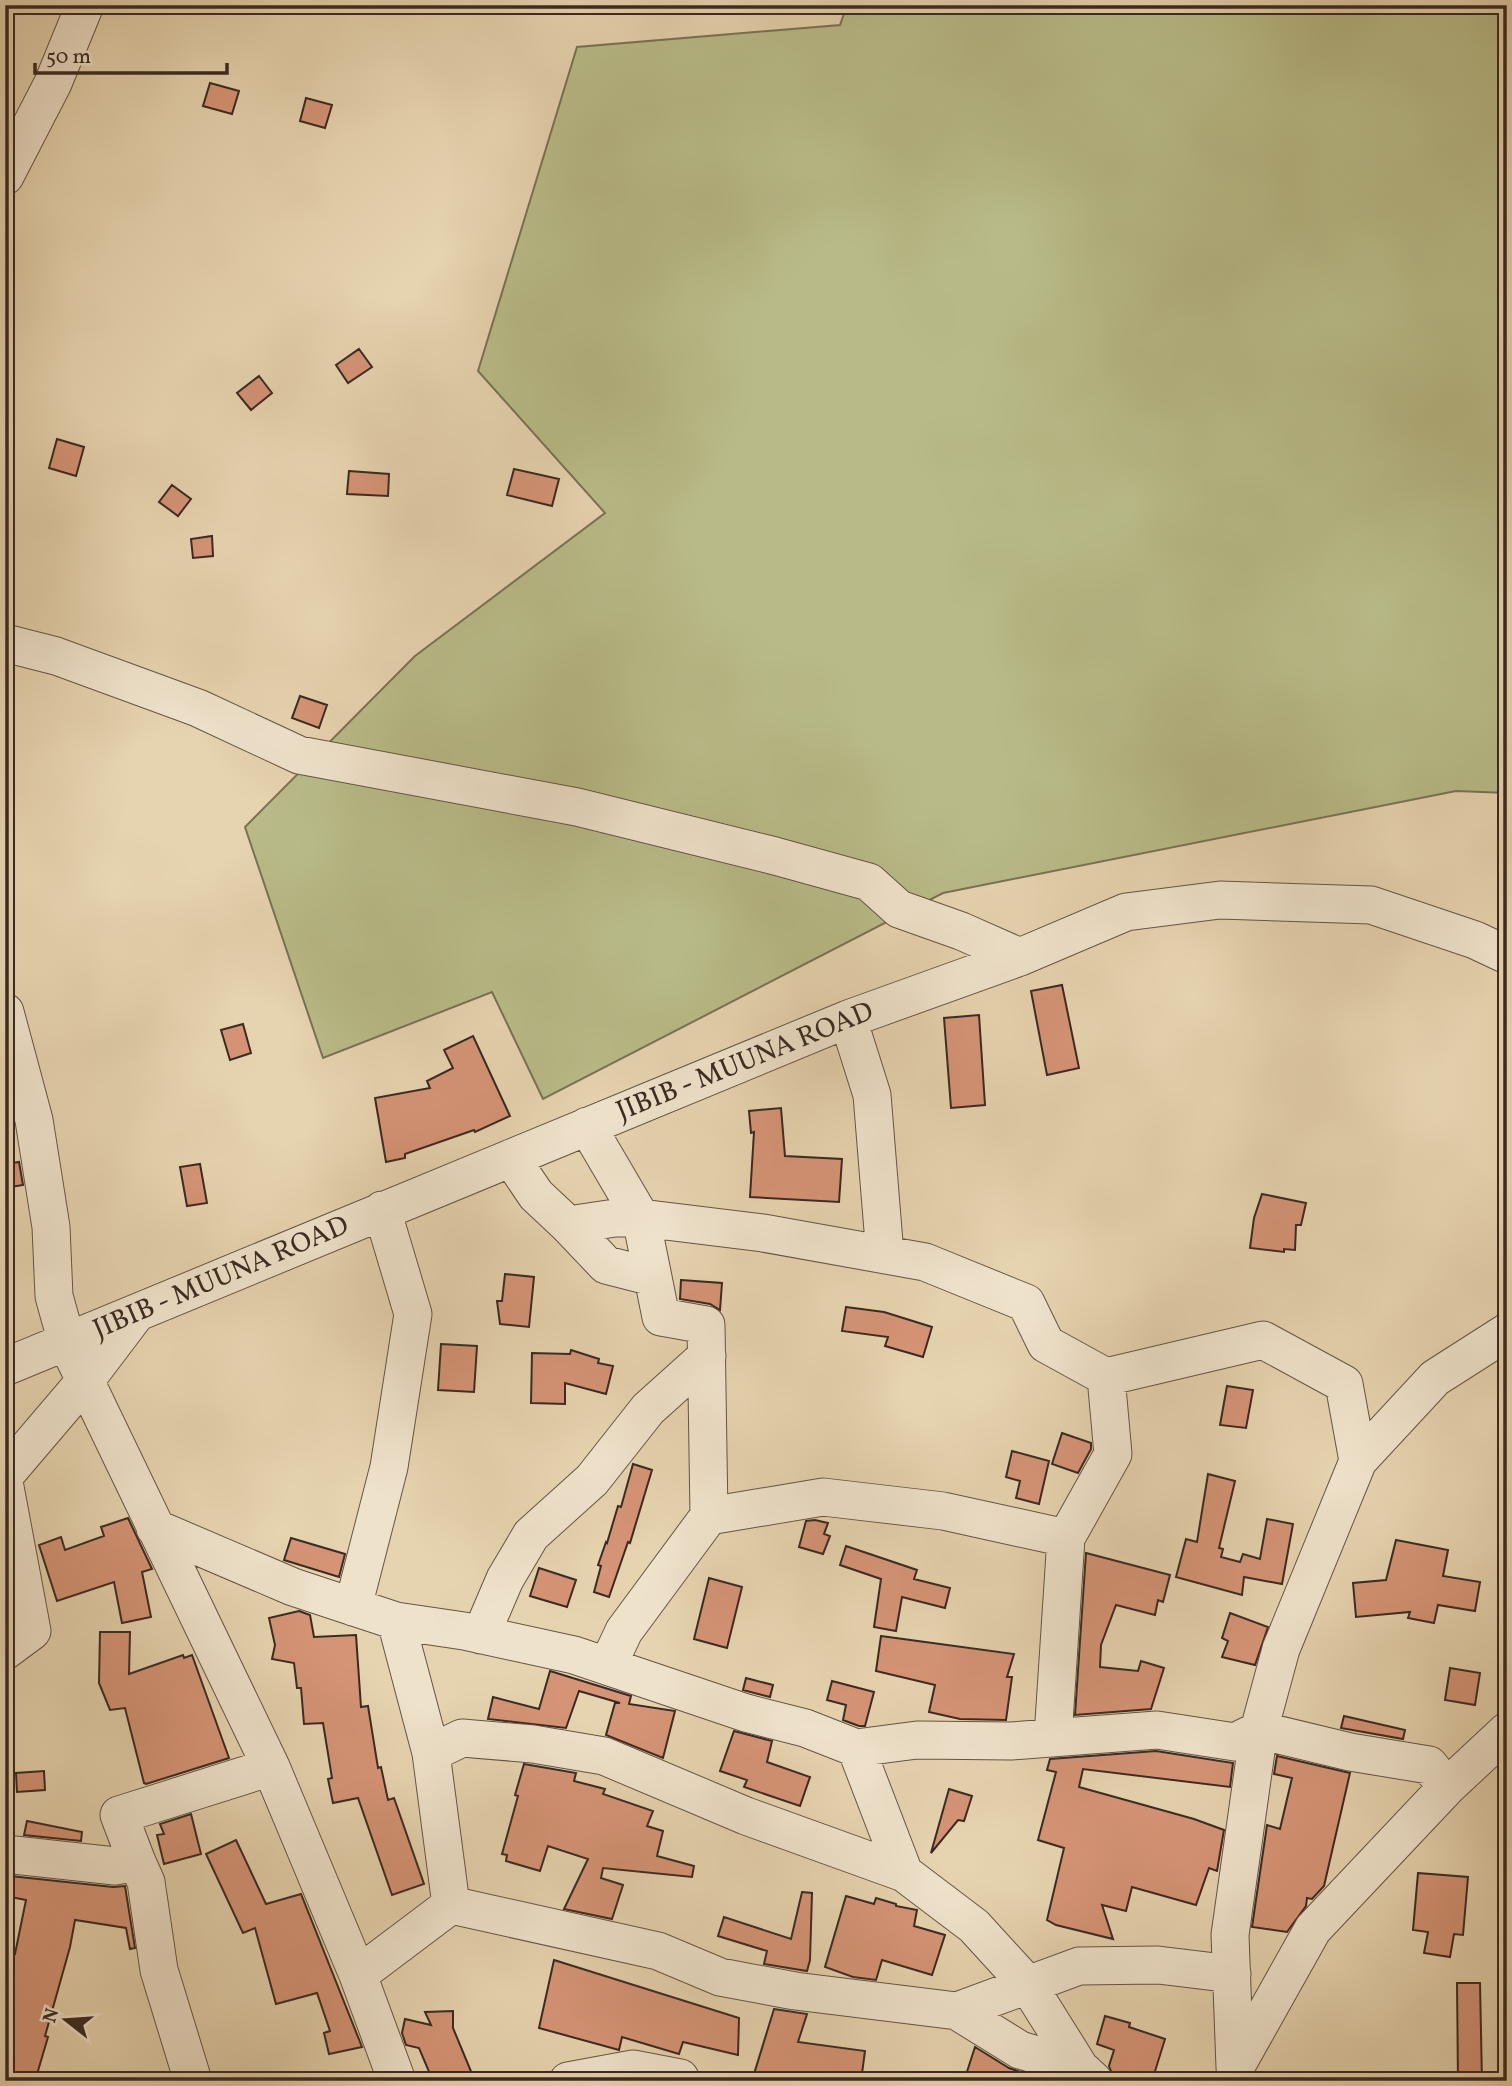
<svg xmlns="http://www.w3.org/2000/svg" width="1512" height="2086" font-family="Vollkorn,serif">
  <rect width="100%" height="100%" fill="#e6d3af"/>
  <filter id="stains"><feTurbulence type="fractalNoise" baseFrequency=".00286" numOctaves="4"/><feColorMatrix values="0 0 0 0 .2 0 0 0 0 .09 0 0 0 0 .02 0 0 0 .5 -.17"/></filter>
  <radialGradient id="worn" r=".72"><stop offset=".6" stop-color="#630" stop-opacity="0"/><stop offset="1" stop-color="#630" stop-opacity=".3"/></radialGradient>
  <!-- green -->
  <path fill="#b8bb88" stroke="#797255" stroke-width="2" d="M847,5H1507V793L1456,791L943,893L543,1099L492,992L323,1058L245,827L415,656L605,513L478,371L577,47L840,25Z"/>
  <!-- building -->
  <path fill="#d59476" stroke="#3a2a22" stroke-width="2" d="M210,83L239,91L232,114L203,106Z
    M306,98L332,105L325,128L300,121Z
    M359,349L372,367L348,383L336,365Z
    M259,376L272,393L251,410L237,393Z
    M57,439L84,447L76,476L49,468Z
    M514,469L559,479L552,506L507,495Z
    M349,471L389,474L388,496L347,494Z
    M172,485L191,499L178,516L159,502Z
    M212,536L213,556L193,558L191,539Z
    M300,696L327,705L319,728L292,718Z
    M1062,985L1079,1068L1047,1075L1031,991Z
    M979,1015L985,1105L951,1108L944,1018Z
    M243,1024L251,1053L230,1060L221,1030Z
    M473,1036L510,1116L475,1132L474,1130L405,1154V1158L386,1162L375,1098L430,1088L427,1081L453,1068L444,1050Z
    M781,1108L785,1156L842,1159L839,1202L750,1197L754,1132L751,1133L749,1111Z
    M19,1162L23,1185L5,1188V1164Z
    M200,1164L207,1203L187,1206L180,1167Z
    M1262,1194L1306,1203L1301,1225H1296L1295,1250L1284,1249V1252L1250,1248L1254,1218Z
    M505,1274L534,1277L529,1327L500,1324L497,1301H502Z
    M681,1280L722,1283L720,1310L710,1304L680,1299Z
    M846,1307L884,1312L932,1327L923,1357L885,1346L888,1337L842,1331Z
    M441,1344L477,1346L474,1392L438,1390Z
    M571,1350L599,1359L598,1363L613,1366L606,1394L565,1383V1404L531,1403L532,1353L570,1354Z
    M1227,1386L1253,1390L1246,1428L1220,1425Z
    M1062,1433L1091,1443V1449L1078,1473L1052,1464Z
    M1012,1451L1049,1461L1039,1504L1016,1498L1020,1481L1006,1477Z
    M633,1464L652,1470L630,1543L628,1542L609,1597L594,1592L601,1566L598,1565L606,1542L607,1543L618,1506L621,1507Z
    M1208,1474L1235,1481L1219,1548L1223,1549L1221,1557L1240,1562L1243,1554L1260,1559L1267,1519L1293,1524L1282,1584L1244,1577L1242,1595L1176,1577L1186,1539L1197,1542Z
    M128,1518L152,1569L142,1572L151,1617L122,1623L114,1582L57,1601L39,1545L61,1537L65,1550L104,1536L101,1527Z
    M815,1520L828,1523L824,1534L830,1536L823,1554L799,1547L806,1521Z
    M291,1538L345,1554L339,1577L284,1560Z
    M1396,1540L1448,1550L1443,1576L1480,1582L1475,1611L1438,1605L1434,1623L1408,1618L1410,1612L1356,1617L1353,1583L1386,1580Z
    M846,1546L917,1570L914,1579L950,1588L945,1608L902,1597L896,1631L874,1627L881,1579L840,1565Z
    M1086,1553L1170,1575L1163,1602L1158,1600L1155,1615L1116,1605L1101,1645L1100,1667L1138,1671L1141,1661L1164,1668L1151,1709L1075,1715Z
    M539,1568L576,1580L567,1607L530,1596Z
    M709,1578L742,1587L727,1648L694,1639Z
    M299,1611L310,1615L314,1637L356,1635L361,1707L368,1706L378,1768L381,1767L388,1800L394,1798L424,1884L392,1895L358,1798L333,1803L328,1779L332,1778L323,1723L304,1724L301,1688H297L294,1663L272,1659L275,1645L269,1618Z
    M1230,1613L1268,1627L1255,1665L1222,1657L1228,1641L1222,1638Z
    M100,1632H130L129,1674L183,1655L184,1658L192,1655L229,1758L146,1784L144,1783L125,1708L110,1710L99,1683Z
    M881,1636L1014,1654L1007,1677H1012L1006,1720L960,1719L929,1712L935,1685L876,1671Z
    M1450,1668L1480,1673L1475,1705L1445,1700Z
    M550,1671L631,1696L629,1704L675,1711L663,1758L606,1735L615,1703H620L579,1691L566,1728L488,1719L493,1697L539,1709Z
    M746,1678L773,1685L770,1697L743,1690Z
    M832,1681L874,1692L865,1726H859L843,1720L846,1705L827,1700Z
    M1344,1716L1405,1730L1403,1739L1341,1728Z
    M734,1731L772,1741L767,1762L810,1777L800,1806L744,1787L747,1780L720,1771Z
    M1156,1751L1233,1763L1230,1787L1083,1769L1079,1787L1194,1819L1224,1830L1217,1871L1209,1868L1196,1905L1132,1887L1126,1911L1102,1905L1113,1939L1056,1925L1047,1920L1064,1848L1038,1840L1056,1772L1047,1770L1050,1759Z
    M1277,1756L1350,1773L1324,1886L1312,1899L1307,1898L1306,1906L1287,1932L1252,1927L1267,1825L1280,1829L1292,1778L1274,1774Z
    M524,1764L576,1773L574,1781L605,1789L603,1794L653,1811L647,1826L663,1831L657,1856L694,1866L692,1877L603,1868L601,1878L623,1885L612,1919L564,1909L588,1859L548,1846L540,1871L506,1861L507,1855L502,1854L518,1796L515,1795Z
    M44,1771L45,1790L17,1792L16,1773Z
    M949,1789L972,1796L964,1821L958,1820L931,1853Z
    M191,1814L201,1854L164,1864L157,1835L164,1834L160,1824Z
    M27,1821L82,1832L81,1841L24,1835Z
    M236,1840L266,1904L301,1894L362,2047L329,2054L324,2033L330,2031L317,1993L276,2004L255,1928L243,1933L206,1854Z
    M1418,1873L1468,1877L1463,1935L1454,1934L1450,1957L1424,1953L1428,1932L1413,1930Z
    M10,1876L113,1887L125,1886L135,1948L130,1949L126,1928L75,1920L70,1947L45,2036L48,2037L35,2081H5V1951L15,1954L26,1900L6,1896Z
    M802,1892L812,1893L810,1960L807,1971L764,1964L767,1951L718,1936L724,1917L791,1939Z
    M846,1896L874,1904L876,1898L896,1904V1906L917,1910L914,1926L945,1935L932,1975L882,1960L876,1980L853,1977L825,1967Z
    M554,1960L739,2018L738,2055L683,2042L679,2054L622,2037L619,2050L539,2028Z
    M1457,1983H1480L1482,2081H1458Z
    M774,2009L807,2014L798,2042L865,2051L861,2081H823L754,2074Z
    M453,2011V2028L475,2081H433L419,2048L406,2045L402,2033L405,2019L431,2025L425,2012Z
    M1105,2016L1130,2023L1129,2027L1165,2039L1152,2081L1114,2079L1109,2066L1114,2050L1097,2044Z
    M975,2047L1009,2068L1046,2081H964Z"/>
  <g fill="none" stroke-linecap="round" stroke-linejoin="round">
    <defs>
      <path id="minor" d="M5,176L53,83L85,5
        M5,643L56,656L198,708L299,755L577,807L775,856L869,882L899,909L961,931L1020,957
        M5,1012L34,1120L51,1227L54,1296L67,1343L271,1767L358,1975L397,2081
        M848,1019L872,1095L885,1255
        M587,1126L641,1218L763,1233L925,1262L1026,1303L1046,1344L1106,1377L1263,1340L1344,1384L1358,1461
        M511,1158L536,1195L568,1225L606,1265L653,1277
        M568,1225L615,1218H641L661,1317L706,1325L709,1516
        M5,1367L848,1019L1020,957L1126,912L1220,900L1371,905L1475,940L1507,955
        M5,1475L85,1381L135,1315
        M5,1487L32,1631L5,1651
        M155,1528L293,1587L396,1621L464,1631L574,1655L746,1713L805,1728L856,1748L917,1740L1011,1741L1157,1730L1235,1742L1259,1730L1350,1752L1429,1765L1447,1787
        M353,1607L389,1467L413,1314L382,1210
        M396,1621L431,1753L451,1905
        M481,1635L505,1579L531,1535L592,1480L648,1409L707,1356
        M608,1665L624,1631L709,1516L823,1497L943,1511L1066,1538
        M1053,1737L1066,1538L1113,1454L1106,1377
        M856,1748L904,1873
        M431,1753L462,1738L533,1744L604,1756L746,1816L904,1873L974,1926L1028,1985L1080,2068
        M5,1854L115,1866L137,1862L119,1815L271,1767
        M137,1862L146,1882L159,1970L193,2081
        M358,1975L451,1905L658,1951L720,1977L795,1991L957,2011L1020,2050L1080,2068L1094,2081
        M957,2011L1079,1966L1158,1965L1232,1974
        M1235,2067L1230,1935L1259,1730L1281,1649L1358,1461L1435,1378L1507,1332
        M1235,2068L1313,1929L1447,1787L1507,1731
        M568,2081L633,2069L680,2078V2081"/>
    </defs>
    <!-- minor casing -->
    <use href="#minor" stroke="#655445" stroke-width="39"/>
    <!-- minor -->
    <use href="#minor" stroke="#efe2cb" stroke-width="37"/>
  </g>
  <g text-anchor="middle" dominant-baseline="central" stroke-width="7" stroke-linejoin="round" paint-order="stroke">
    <!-- street labels -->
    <g font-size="28" fill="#3a2a22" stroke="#efe2cb">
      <text transform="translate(745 1062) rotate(-22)">JIBIB - MUUNA ROAD</text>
      <text transform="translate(221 1278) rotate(-23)">JIBIB - MUUNA ROAD</text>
    </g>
  </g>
  <!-- margin -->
  <rect width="1512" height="2086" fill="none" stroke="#e6d3af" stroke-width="28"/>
  <rect x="7" y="7" width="1498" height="2072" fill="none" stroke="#3a2a22" stroke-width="3.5"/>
  <rect x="14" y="14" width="1484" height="2058" fill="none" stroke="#3a2a22" stroke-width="2"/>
  <!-- north arrow -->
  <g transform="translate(66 2020) rotate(287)" stroke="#efe2cb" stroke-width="5" paint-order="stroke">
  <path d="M0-5L12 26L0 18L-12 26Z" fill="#3a2a22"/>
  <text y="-10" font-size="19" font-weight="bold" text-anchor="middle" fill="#3a2a22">N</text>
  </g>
  <!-- scale -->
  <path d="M35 63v10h192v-10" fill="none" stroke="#3a2a22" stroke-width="3.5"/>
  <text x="46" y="63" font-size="21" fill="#3a2a22" stroke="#efe2cb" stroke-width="5" paint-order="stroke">50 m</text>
  <rect width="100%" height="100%" filter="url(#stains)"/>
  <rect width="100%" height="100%" fill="url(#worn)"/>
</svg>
